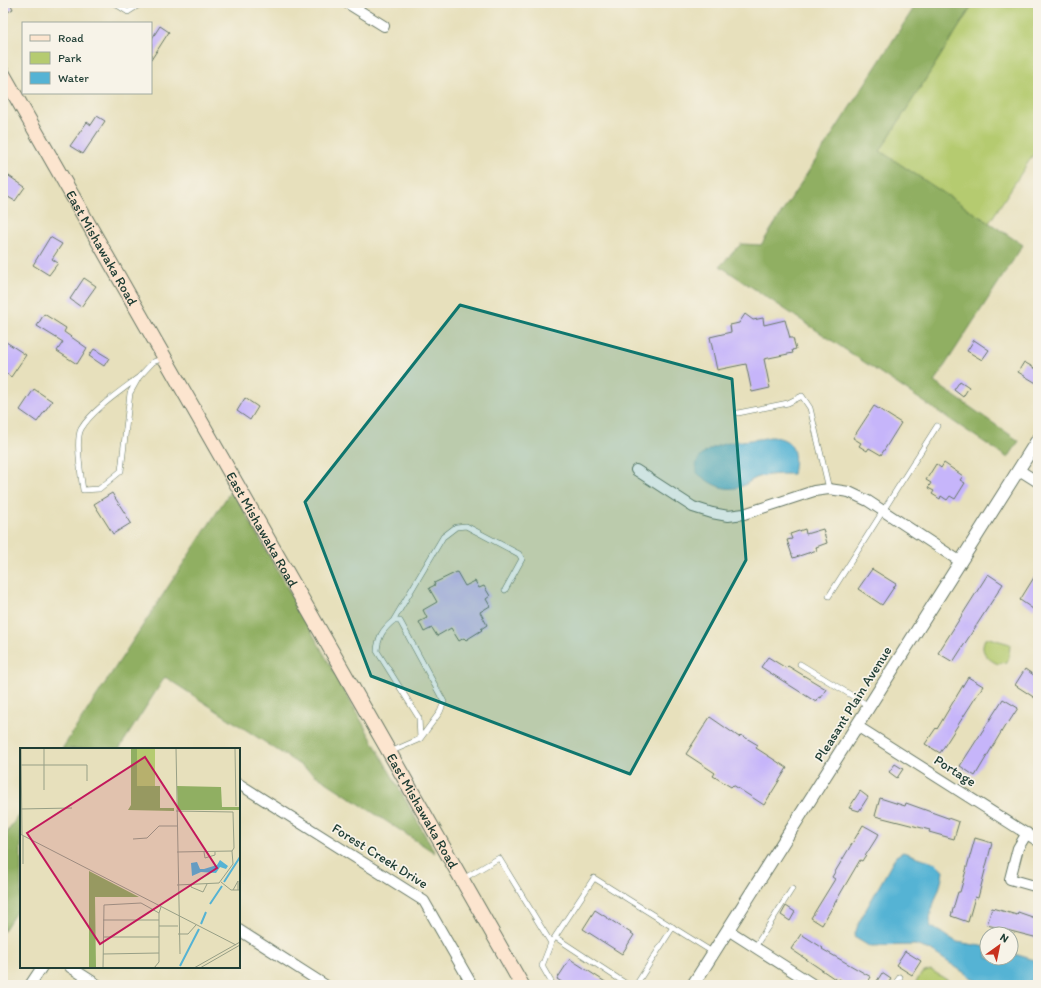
<svg xmlns="http://www.w3.org/2000/svg" width="1041" height="988" font-family="Itim,sans-serif">
  <rect width="100%" height="100%" fill="#f7f3e8"/>
  <filter id="ink" filterUnits="userSpaceOnUse"><feTurbulence type="fractalNoise" baseFrequency=".025" numOctaves="2"/><feDisplacementMap in="SourceGraphic" scale="8" xChannelSelector="R" yChannelSelector="G"/><feConvolveMatrix kernelMatrix="1 2 1 2 8 2 1 2 1" color-interpolation-filters="sRGB"/></filter>
  <filter id="wash" filterUnits="userSpaceOnUse"><feTurbulence type="fractalNoise" baseFrequency=".012" numOctaves="4" result="noise"/><feDisplacementMap in="SourceGraphic" scale="16" xChannelSelector="R" yChannelSelector="G"/><feGaussianBlur stdDeviation="0.9" result="paint"/><feColorMatrix in="noise" values="0 0 0 0 0 0 0 0 0 0 0 0 0 0 0 0 0 1.4 0 .05"/><feComposite in="paint" operator="in"/></filter>
  <g filter="url(#wash)">
    <rect width="100%" height="100%" fill="#e7e0bc"/>
    <!-- green -->
    <path fill="#b5cb70" stroke="#6a8452" d="M974,3H1038V147L989,223L880,151Z
      M989,638L1010,644L1009,657L1006,662L998,664C987,659 979,651 985,639Z
      M931,970L955,985H914L922,973Z"/>
    <!-- forest -->
    <path fill="#90af62" stroke="#58764b" d="M917,3H974L880,151L1023,245L934,382L1019,441L1008,458L720,266L741,244L761,245Z
      M232,489L435,853L165,677L119,749H62Z
      M21,811V904L3,932V839Z"/>
    <!-- water -->
    <path fill="#55b3d4" stroke="#3a7884" d="M770,437C795,437 797,454 793,474C782,474 767,474 756,478C751,480 746,485 740,487C723,492 709,483 697,473L696,463C710,438 746,443 770,437Z
      M903,852L936,863L943,870C942,891 929,905 930,926L957,942L987,947V958H1011V953L1038,961V985H979L975,980L930,950L915,945L869,946L854,937L859,922L896,856Z"/>
    <g id="blocks">
      <!-- building -->
      <path fill="#c6b5fa" d="M3,3H10L13,9L3,15Z
        M160,26L169,32L151,60V40Z
        M97,116L105,121L83,154L70,146L87,122L91,125Z
        M3,172L25,187L15,201L3,194Z
        M50,237L62,244L52,259L58,263L49,275L33,265Z
        M84,278L96,286L81,307L70,299Z
        M44,314L66,328L64,332L87,348L77,364L57,351L63,342L37,326Z
        M745,314L753,320L763,318L764,325L785,320L790,338H793L796,349L792,350L793,353L764,359L770,388L752,392L746,364L717,370L710,337L731,332L730,325L739,323Z
        M3,340L26,355L11,377L3,371Z
        M974,340L989,350L982,360L967,351Z
        M94,349L109,358L104,366L89,356Z
        M1024,362L1038,370V384L1018,372Z
        M960,381L969,387L963,397L954,390Z
        M34,389L52,401L37,422L20,410Z
        M245,398L258,407L250,420L237,411Z
        M874,406L901,423L881,455L869,448L867,451L859,446L861,443L853,438Z
        M944,463L963,476L960,480L965,483L955,499L950,496L947,500L941,496L940,499L932,494L934,491L928,488L931,483L926,480L936,464L941,468Z
        M112,493L131,523L113,534L94,504Z
        M805,529L806,534L823,529L827,543L816,547L817,550L793,558L787,540L792,539L790,534Z
        M872,569L896,584L882,605L858,589Z
        M1038,571V601L1033,609L1020,600Z
        M457,572L465,586L475,581L479,588L484,586L490,596L486,599L490,606L480,612L487,625L481,629L482,630L466,640L464,638L459,641L451,628L437,636L432,628L424,632L419,622L427,618L423,610L437,602L429,588L435,585L434,583Z
        M988,574L1003,584L953,662L938,653Z
        M768,657L786,668L788,666L826,689L821,698L819,697L816,702L761,667Z
        M1025,669L1038,678V700L1015,685Z
        M968,677L983,686L940,753L925,744L936,728L937,729Z
        M1003,699L1018,708L1007,725L1006,724L975,776L960,766Z
        M710,717L739,737L741,735L758,745L756,748L787,768L764,805L733,785L731,787L713,776L715,773L686,754Z
        M895,764L903,769L897,778L889,772Z
        M860,791L868,797L859,811L849,808Z
        M880,798L905,806L906,803L959,822L954,839L929,832L930,830L875,816Z
        M863,825L879,834L862,861L860,860L822,925L811,918L835,879L832,877Z
        M975,838L992,843L978,898L975,897L968,922L951,916L958,892H960Z
        M786,906L795,912L790,921L781,915Z
        M992,908L1017,915L1018,912L1038,919V938L987,925Z
        M595,910L634,935L622,954L583,929Z
        M801,934L823,948L822,949L871,977L866,985H849L839,979L838,981L791,949Z
        M905,951L921,961L912,975L896,965Z
        M570,959L610,985H566L557,979Z
        M882,973L891,979L887,985H883L877,981Z"/>
    </g>
  </g>
  <g filter="url(#ink)">
    <use href="#blocks" fill-opacity="0" stroke="#657664" stroke-width="1"/>
    <g fill="none" stroke-linecap="round" stroke-linejoin="round">
      <defs>
        <path id="service" d="M114,3L128,12L142,3
          M139,377C122,390 92,410 81,429C75,440 81,477 83,490L99,489L121,471L130,393L139,377L153,362L164,358
          M738,413L788,403L802,396L810,408L829,489
          M829,596L937,426
          M393,621L443,537L456,527L466,526L519,554L522,559L505,590
          M800,664L869,706
          M390,752L420,739L419,718L377,651C378,638 382,630 393,621H400L444,702L440,712L420,739
          M463,879L499,858L551,943L594,878L714,953
          M555,937L628,985
          M551,943L542,966L553,985
          M755,947L792,889
          M636,985L673,927
          M894,985L900,977"/>
        <path id="minor" d="M347,3L384,26
          M636,470L693,507L712,513L728,516L744,514L814,491L829,489L849,492L868,501L961,562
          M1019,470L1038,482
          M857,726L1038,841
          M239,784L424,901L472,985
          M1027,833L1018,848L1010,879L1038,887
          M239,930L325,985
          M728,930L814,985
          M70,967L98,985
          M30,985L42,967"/>
        <path id="tertiary" d="M693,985L1038,439"/>
        <g id="secondary">
          <path id="s1" d="M3,74L522,985"/>
        </g>
      </defs>
      <!-- service casing -->
      <use href="#service" stroke="#657664" stroke-width="6"/>
      <!-- minor casing -->
      <use href="#minor" stroke="#657664" stroke-width="12"/>
      <!-- tertiary casing -->
      <use href="#tertiary" stroke="#657664" stroke-width="14"/>
      <!-- secondary casing -->
      <use href="#secondary" stroke="#657664" stroke-width="16"/>
      <!-- service -->
      <use href="#service" stroke="#fff" stroke-width="5"/>
      <!-- minor -->
      <use href="#minor" stroke="#fff" stroke-width="10"/>
      <!-- tertiary -->
      <use href="#tertiary" stroke="#fff" stroke-width="12"/>
      <!-- secondary -->
      <use href="#secondary" stroke="#fce5cf" stroke-width="14"/>
    </g>
  </g>
  <!-- marked area -->
  <path fill="#0f766e" fill-opacity="0.2" stroke="#0f766e" stroke-width="3" stroke-linejoin="round" d="M460,305L732,379L746,560L630,774L371,676L305,502Z"/>
  <g text-anchor="middle" dominant-baseline="central" stroke-width="3.5" stroke-linejoin="round" paint-order="stroke">
    <!-- street labels -->
    <g font-size="14" fill="#1f3d34" stroke="#f7f3e8">
      <text stroke="none"><textPath href="#s1" startOffset="200">East Mishawaka Road</textPath></text>
      <text stroke="none"><textPath href="#s1" startOffset="524">East Mishawaka Road</textPath></text>
      <text transform="translate(853 704) rotate(-58)">Pleasant Plain Avenue</text>
      <text transform="translate(955 771) rotate(32)">Portage</text>
      <text stroke="none"><textPath href="#s1" startOffset="848">East Mishawaka Road</textPath></text>
      <text transform="translate(380 856) rotate(32)">Forest Creek Drive</text>
    </g>
  </g>
  <!-- overview -->
  <g transform="translate(20 748)">
    <rect width="220" height="220" fill="#e7e0bc"/>
    <path d="M117,0H135V38H117Z" fill="#b5cb70"/>
    <path d="M111,0H117V38H140V60H154V63L108,62L111,57ZM157,38L201,39L202,59H220V62H158ZM69,123L119,149H75L76,220H69Z" fill="#90af62"/>
    <path d="M200,112L208,118L206,121L200,119L196,125L181,124L172,128L171,115L177,114L180,121H184L197,117Z" fill="#55b3d4"/>
    <path fill="none" stroke="#55b3d4" stroke-width="2" d="M204,134L220,109M190,156L202,138M181,176L186,164M160,218L179,181"/>
    <path fill="none" stroke="#979f86" stroke-width="1" d="M1,0L2,87M24,0V42M156,0L160,206M215,0L216,58M0,17H67V33M0,61L52,60M156,63L213,64L214,100L212,103M0,86L216,197M113,91L127,90L139,78H157M157,104L212,103M184,104L185,110L195,107V104M3,116V88M201,134L211,142H220M171,136V139L183,144L187,136M157,137L199,135L213,116L212,103M213,142L218,133V142M83,172H139M139,178H158M158,186H168L176,177M83,189H139M83,206L139,205M83,220L84,157L121,155L139,165M134,220L139,214V165L141,159M174,220L220,194M180,220L220,197"/>
    <path fill="#c2185b" fill-opacity="0.15" stroke="#c2185b" stroke-width="2" d="M125,9L197,120L80,196L7,85Z"/>
    <rect width="220" height="220" fill="none" stroke="#1f3d34" stroke-width="2"/>
  </g>
  <!-- margin -->
  <rect width="1041" height="988" fill="none" stroke="#f7f3e8" stroke-width="16"/>
  <!-- legend -->
  <rect x="22" y="22" width="130" height="72" fill="#f7f3e8" stroke="#a1aaa0"/>
  <rect x="30" y="35" width="20" height="6" fill="#fce5cf" stroke="#a1aaa0"/>
  <text x="58" y="42" font-size="12" fill="#1f3d34">Road</text>
  <rect x="30" y="52" width="20" height="12" fill="#b5cb70" stroke="#a1aaa0"/>
  <text x="58" y="62" font-size="12" fill="#1f3d34">Park</text>
  <rect x="30" y="72" width="20" height="12" fill="#55b3d4" stroke="#a1aaa0"/>
  <text x="58" y="82" font-size="12" fill="#1f3d34">Water</text>
  <!-- north arrow -->
  <g transform="translate(999 946) rotate(33)"><circle r="19" fill="#f7f3e8" stroke="#a1aaa0"/>
  <path d="M0-3L7 15L0 10L-7 15Z" fill="#c8321e"/>
  <text y="-6" font-size="11" font-weight="bold" text-anchor="middle" fill="#1f3d34">N</text>
  </g>
</svg>
